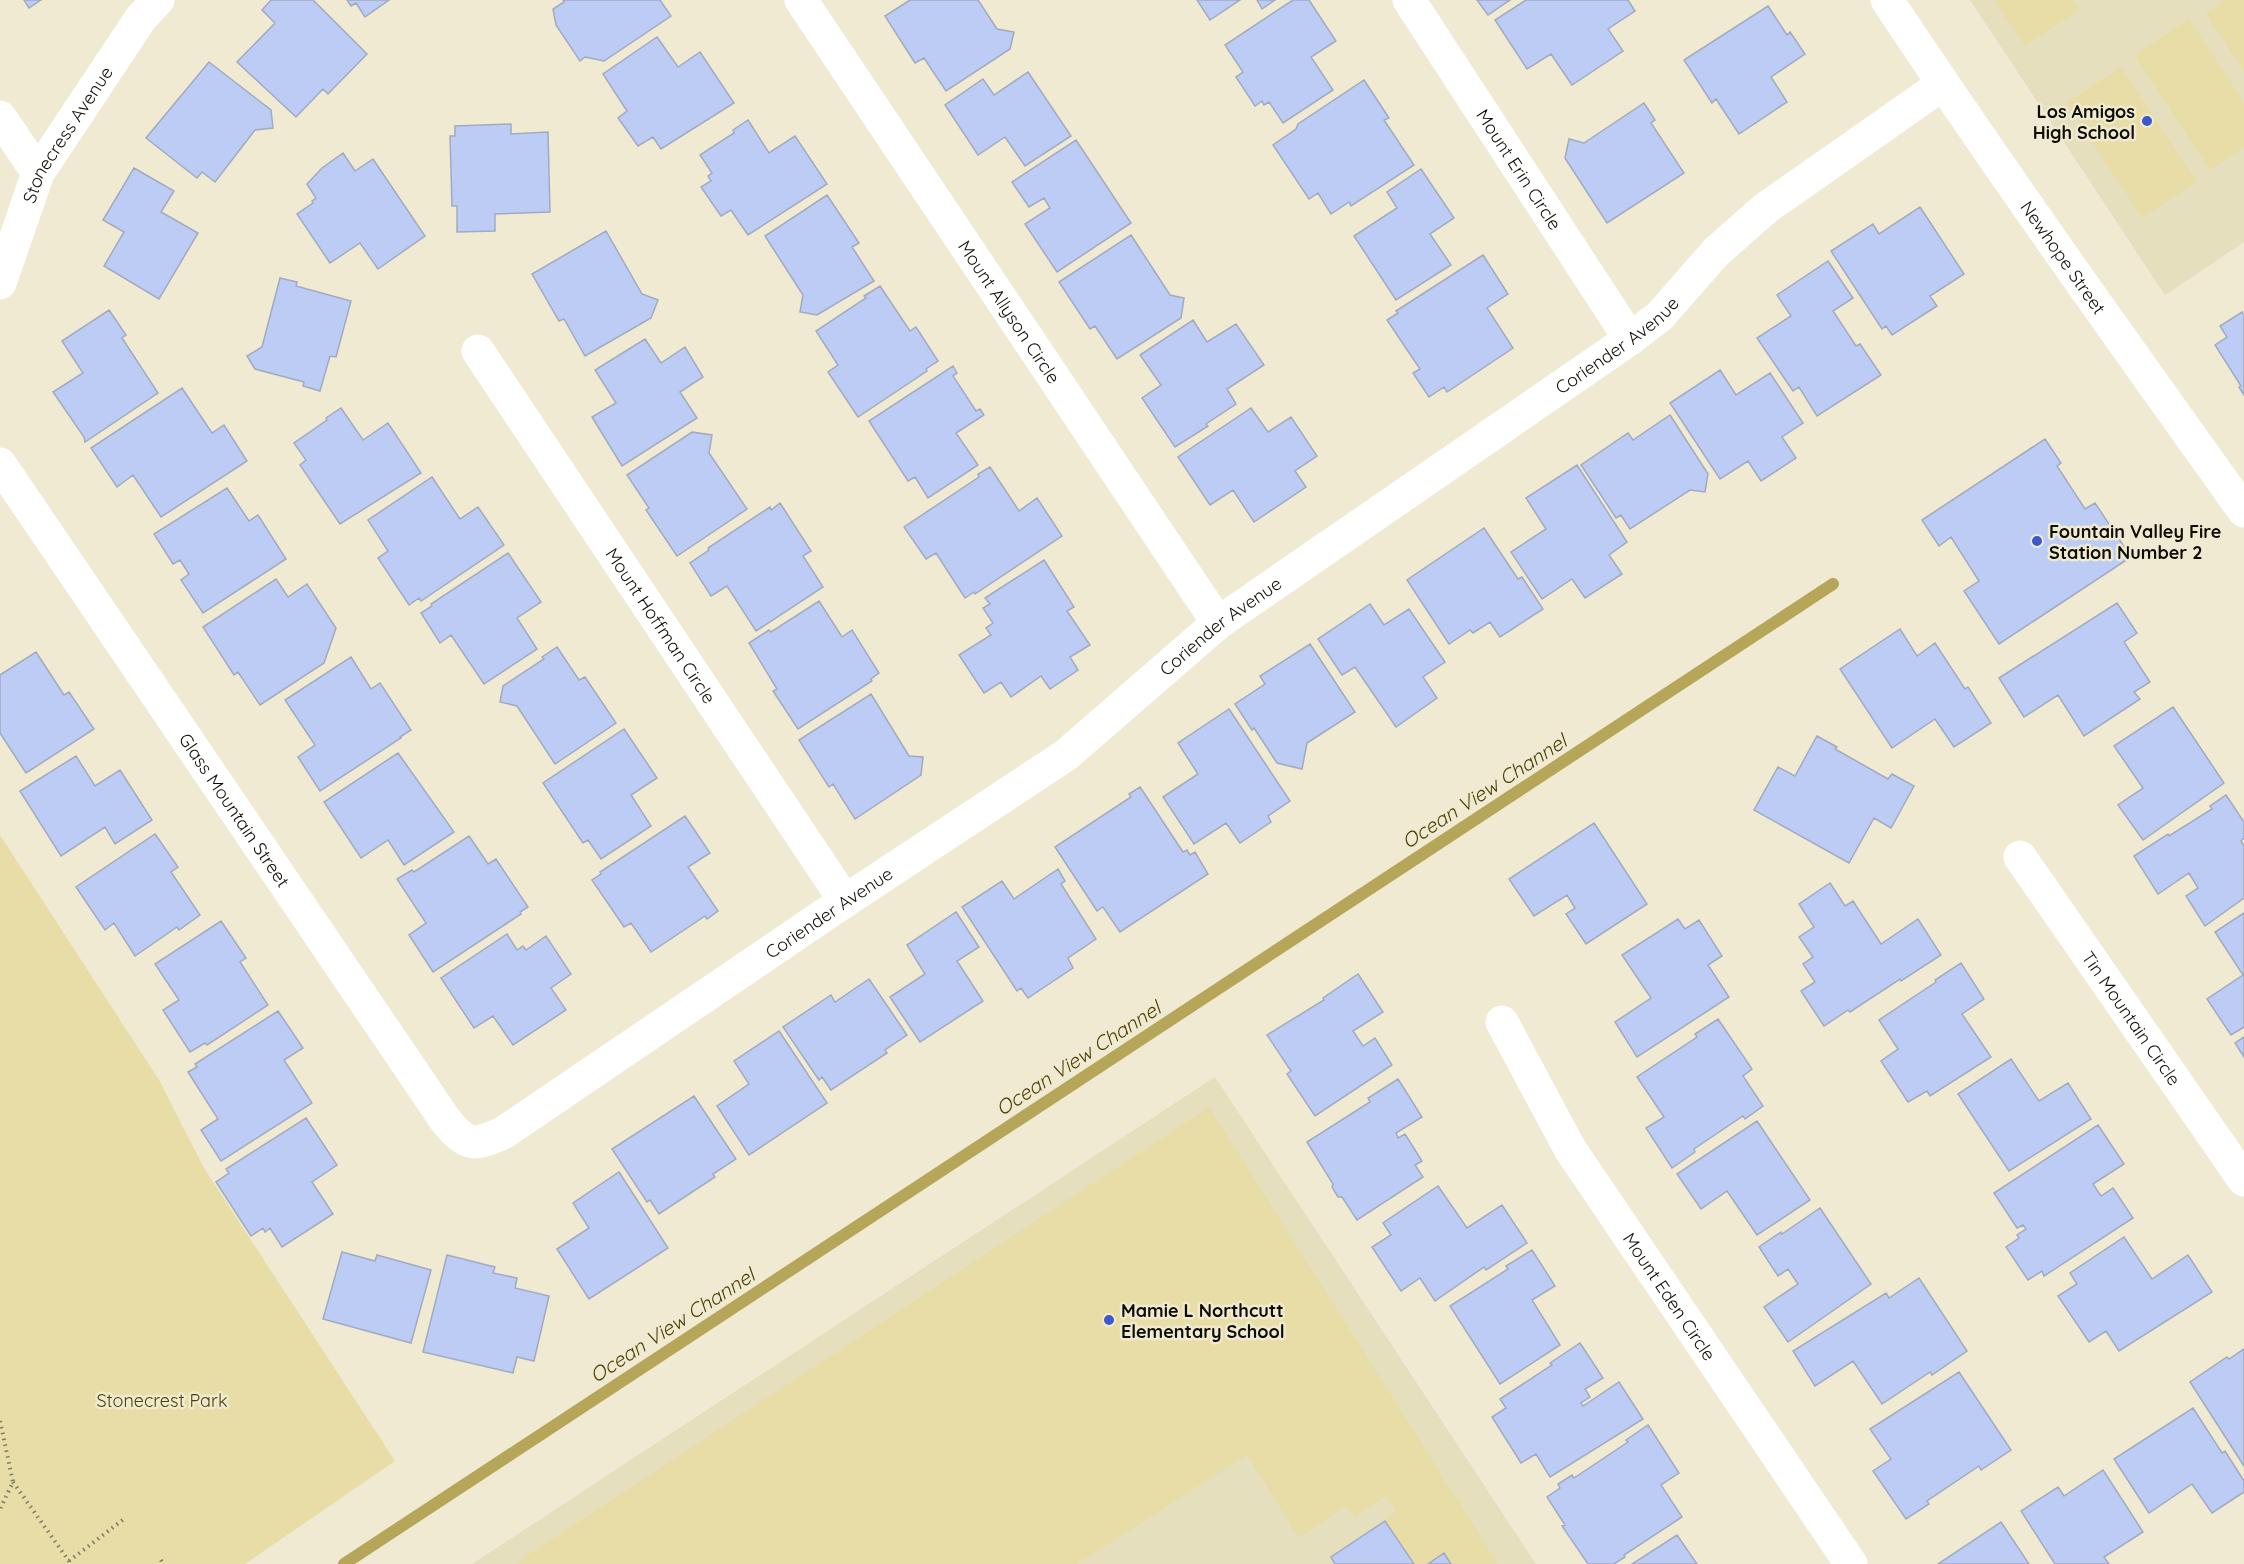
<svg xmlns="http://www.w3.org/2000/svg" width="2244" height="1564" font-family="Quicksand,sans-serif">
  <rect width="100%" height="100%" fill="#efead1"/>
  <!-- built -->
  <path fill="#e5dfbe" d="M1970,0H2244V242L2165,295Z
    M1215,1077L1536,1564H472Z"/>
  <!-- green -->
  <path fill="#e8dda7" d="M1994,0H2073L2079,10L2025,46Z
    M2225,0H2244V71L2205,13Z
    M2189,19L2244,102V147L2210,170L2134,55Z
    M2121,67L2197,182L2142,218L2066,103Z
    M0,835L159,1080L204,1168L395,1461L245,1564H0Z
    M1209,1107L1498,1564H1414L1385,1521L1396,1511L1386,1495L1355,1517L1346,1506L1299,1538L1247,1455L1077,1564H514Z"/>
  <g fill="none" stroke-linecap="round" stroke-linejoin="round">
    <!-- stream -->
    <path stroke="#b6a659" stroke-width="12" d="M344,1564L1833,584"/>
  </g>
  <!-- building -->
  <path fill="#bcccf4" stroke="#a1aac1" stroke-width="1.5" d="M24,0H41L29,8Z
    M271,0H313L367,54L328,94L323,89L296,117L237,62L275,23L262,10Z
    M347,0H389L365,17L356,3L351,6Z
    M563,0H660L671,16L604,61L585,57L580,61L556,25L553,9L564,2Z
    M910,0H978L997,29L1014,32L1010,49L946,91L924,58L915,63L885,16Z
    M1197,0H1240L1210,20Z
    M1257,0H1275L1262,9Z
    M1293,0H1309L1336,41L1311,57L1333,90L1283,123L1269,102L1264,105L1262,101L1255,106L1236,77L1243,72L1225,45Z
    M1477,0H1510L1488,15Z
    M1526,0H1628L1635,11L1608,29L1623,51L1572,85L1551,54L1527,69L1495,20Z
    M1768,6L1787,35L1790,32L1805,54L1771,77L1787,102L1739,134L1716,99L1712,103L1684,60Z
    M657,37L678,67L700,52L734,103L661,149L653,137L638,146L618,118L627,111L603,74Z
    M209,62L271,110L273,128L255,130L215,182L202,172L197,178L146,138Z
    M1028,72L1071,136L1025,166L1005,137L978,155L945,105L983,79L994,95Z
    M1364,80L1389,118L1384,120L1414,165L1351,206L1349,202L1331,214L1318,193L1309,199L1273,145L1296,129L1298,124Z
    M1644,103L1655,120L1651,123L1684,173L1607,223L1565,158L1569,139L1584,143Z
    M748,120L769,153L795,136L827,184L748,235L731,210L721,216L701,187L711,181L708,176L712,173L700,155L734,133L733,130Z
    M511,124V134L548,132L550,212L495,214V231L457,232V206H452L450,136H455V126Z
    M1076,140L1131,223L1057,272L1025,224L1050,208L1044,198L1029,207L1012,182Z
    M343,153L355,171L373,159L425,236L378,269L360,243L330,263L297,214L313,203L312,201L316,198L307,184L322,168Z
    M134,168L174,191L161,212L198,233L159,299L104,266L124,232L103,220Z
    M1421,169L1454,218L1430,234L1451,265L1396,300L1354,236L1397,208L1387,192Z
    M827,195L859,243L852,247L874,281L817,315L800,312L803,295L765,236Z
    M1920,207L1964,274L1930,296L1937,306L1892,335L1886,326L1882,329L1831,251L1873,224L1879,234Z
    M606,231L642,294L658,300L651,318L585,356L564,319L559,321L532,274Z
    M1131,235L1170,295L1184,298L1181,318L1117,359L1095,326L1090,329L1059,282Z
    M1483,255L1508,294L1487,308L1513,348L1447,392L1444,387L1429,397L1413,373L1420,369L1387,320L1398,313L1396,311Z
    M1828,261L1853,298L1833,311L1856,346L1860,344L1881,375L1817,416L1799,387L1793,391L1757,338L1791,316L1777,295Z
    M280,278L297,282L296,286L351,301L336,357L330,356L320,391L303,386L304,382L255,369L247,356L262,347Z
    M880,286L910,331L916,327L938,361L926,369L927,371L858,417L828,372L838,365L816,331L866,298L864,296Z
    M109,310L126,335L122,338L158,393L85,442L84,437L53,392L83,373L62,341Z
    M2242,312L2244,315V395L2239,387L2241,386L2215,345L2227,337L2220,326Z
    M1193,320L1207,342L1236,324L1264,365L1227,389L1236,404L1206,424L1208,426L1175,447L1142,398L1161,385L1140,355Z
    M645,339L661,363L685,347L703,377L680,392L697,418L622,466L592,417L616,403L595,370Z
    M953,366L957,373L953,376L976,411L980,409L984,415L956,433L978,465L928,498L915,477L908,481L869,421Z
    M1720,370L1736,395L1770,373L1803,423L1782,437L1796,458L1761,481L1748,461L1720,479L1670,403Z
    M182,388L212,433L224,425L247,461L161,517L133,475L117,487L91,448Z
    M341,408L363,440L388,423L421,473L340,524L300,465L306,460L294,443L327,420L326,418Z
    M1251,408L1268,432L1291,417L1317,456L1295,471L1306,487L1254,522L1233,490L1210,505L1178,457Z
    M1670,415L1708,474L1705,492L1690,490L1630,529L1621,515L1616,518L1581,465L1628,433L1633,440Z
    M692,432L712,435L709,453L747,509L677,556L646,510L649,508L627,475Z
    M2045,439L2061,463L2057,466L2085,509L2095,503L2131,557L1999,644L1964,591L1979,581L1951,537L1939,546L1922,520Z
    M1577,465L1627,542L1609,555L1622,574L1585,598L1572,579L1542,599L1511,552L1546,529L1526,498Z
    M990,467L1019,511L1037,498L1062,536L975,594L974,592L965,598L936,553L926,559L904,527L979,477L978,474Z
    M432,477L460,519L478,507L504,545L421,601L419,598L409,605L378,558L388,551L368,520Z
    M227,488L249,521L258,515L286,559L203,613L181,580L189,574L180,560L173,564L154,534Z
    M780,503L811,551L803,556L823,587L756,631L727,586L711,596L690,563L709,550L708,548L770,507L771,510Z
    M1484,528L1518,579L1522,577L1543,609L1500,637L1490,622L1473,633L1470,630L1449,644L1407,580Z
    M508,553L541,602L517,618L537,649L484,684L451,635L440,643L421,613L432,606L431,604Z
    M1044,560L1074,607L1067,611L1090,645L1070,657L1078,670L1050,689L1041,676L1011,697L1001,682L984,693L959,655L991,635L986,628L993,623L983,608L990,604L985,598Z
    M276,579L288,597L307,584L336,628L324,663L260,705L238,672L234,675L203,627Z
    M819,601L842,637L852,630L879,673L871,679L872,681L798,729L773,691L777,689L749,643L769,630L771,632Z
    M2117,603L2137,633L2124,642L2150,682L2134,692L2140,699L2084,736L2058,695L2024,717L1999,678Z
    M1370,604L1384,625L1409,609L1445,662L1423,677L1437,698L1396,727L1355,667L1342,675L1318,639Z
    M1900,629L1917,656L1935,643L1965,689L1968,687L1991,723L1954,747L1935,719L1892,748L1840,669Z
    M1310,644L1355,712L1307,743L1302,769L1277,763L1254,728L1252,730L1235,704L1265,684L1260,676Z
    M557,647L579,680L585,677L616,723L555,764L517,706L500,702L503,686L544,659L542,657Z
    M36,652L64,695L69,692L94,729L26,773L0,733V675Z
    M351,657L371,689L380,683L411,730L400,737L401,738L320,791L298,757L315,745L285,700Z
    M871,694L909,756L923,757L921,775L855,819L833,784L829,787L799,740Z
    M2173,707L2224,783L2143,840L2118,805L2143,788L2114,746Z
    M1229,709L1290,801L1268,816L1271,822L1240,843L1226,823L1194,844L1163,797L1198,774L1178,743Z
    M624,729L657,778L631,795L651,826L601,859L588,840L583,843L543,783Z
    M1817,736L1837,747L1835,749L1888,779L1892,774L1914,786L1891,828L1874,818L1849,863L1754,810L1778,767L1795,776Z
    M398,753L454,832L404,865L388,840L361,858L324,802Z
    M76,756L95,786L120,770L152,820L115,844L105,827L61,856L20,791Z
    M1140,787L1183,852L1187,850L1190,855L1195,852L1208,874L1120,932L1103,907L1097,911L1055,847L1131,797L1129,794Z
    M2226,795L2244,822V838L2241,841L2244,846V898L2205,926L2186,896L2198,888L2189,873L2158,894L2134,856L2168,834L2169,836L2212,809L2210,806Z
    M685,816L710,853L688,867L718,911L707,919L705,916L651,952L631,923L624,927L592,880L601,874L600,872Z
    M1594,823L1647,904L1586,944L1566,914L1575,908L1567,895L1534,916L1509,879Z
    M155,834L178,867L171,872L200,915L179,930L177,927L135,956L114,923L105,930L76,887Z
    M469,836L488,864L496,859L528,907L520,912L521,914L433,972L409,935L426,923L397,879L412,870L414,872Z
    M1058,869L1065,881L1061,884L1096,939L1068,958L1073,968L1028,998L1021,988L1017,991L962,907L1002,881L1014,899Z
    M1830,883L1845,906L1853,901L1881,944L1918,919L1941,955L1901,981L1900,979L1850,1012L1848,1010L1824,1026L1801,991L1815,982L1803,964L1813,957L1799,937L1814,927L1799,904Z
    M956,912L979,947L957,961L983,1001L920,1042L890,997L925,974L907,945Z
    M2244,913V1027L2231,1035L2207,999L2243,975L2215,932Z
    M1678,919L1685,929L1699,920L1722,956L1708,965L1729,997L1637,1057L1615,1022L1651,998L1622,955Z
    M221,921L246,958L240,962L268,1005L207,1045L205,1043L190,1052L163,1010L179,1000L155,964Z
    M507,934L517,950L523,946L526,950L546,936L571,974L551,988L566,1010L513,1045L493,1016L474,1028L441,978Z
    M1961,963L1984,999L1962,1014L1991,1057L1930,1096L1927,1091L1908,1102L1881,1061L1898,1049L1879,1020L1936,982L1935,980Z
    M1358,974L1383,1012L1353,1031L1363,1046L1375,1038L1392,1065L1315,1116L1287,1074L1291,1071L1267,1035L1324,1000L1323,998Z
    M869,979L907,1035L885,1050L887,1053L831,1090L822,1077L819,1080L783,1027L831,995L835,1002Z
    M278,1011L303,1048L284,1060L312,1103L221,1161L201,1130L218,1119L188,1072L197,1067L195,1064Z
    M1718,1019L1752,1069L1743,1076L1763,1106L1745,1119L1743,1116L1694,1149L1695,1152L1672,1168L1646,1128L1664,1117L1637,1077L1697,1037L1695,1034Z
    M779,1031L827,1103L749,1155L717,1106L749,1084L734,1061Z
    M2244,1037V1057L2235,1043Z
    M2011,1059L2039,1101L2068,1083L2091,1119L2009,1171L1958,1094Z
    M1398,1079L1422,1117L1396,1133L1398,1138L1405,1134L1422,1161L1415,1165L1423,1177L1357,1220L1342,1197H1338L1332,1187L1333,1184L1307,1142L1370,1102L1368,1098Z
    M694,1096L736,1159L713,1174L715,1177L659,1214L650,1200L647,1202L612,1149Z
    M306,1118L337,1165L312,1182L333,1214L282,1247L270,1228L265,1232L263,1228L251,1236L216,1182L229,1173L226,1169Z
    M1757,1121L1810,1200L1757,1235L1727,1191L1701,1209L1677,1174Z
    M2098,1125L2124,1164L2093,1184L2101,1196L2113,1188L2133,1218L2044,1276L2042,1271L2028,1280L2006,1247L2019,1238L2017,1235L2026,1229L2023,1225L2017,1228L1994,1193Z
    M619,1172L668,1248L589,1299L557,1249L589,1228L573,1203Z
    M1438,1186L1467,1228L1502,1205L1527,1243L1486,1270L1484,1267L1435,1301L1420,1278L1401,1291L1372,1247L1391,1235L1383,1223Z
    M1820,1208L1871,1284L1788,1342L1764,1307L1798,1284L1788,1269L1778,1276L1759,1247L1781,1232L1782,1234Z
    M2124,1237L2152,1279L2188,1255L2212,1292L2119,1351L2106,1331L2089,1342L2058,1296L2077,1284L2070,1273Z
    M1532,1250L1555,1286L1532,1300L1560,1345L1500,1384L1450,1306L1508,1269L1506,1266Z
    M342,1252L375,1261L377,1255L431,1270L411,1343L323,1319Z
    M447,1255L495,1267L493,1273L517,1278L515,1288L549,1296L534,1361L517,1357L513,1373L423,1352Z
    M1919,1278L1967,1351L1932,1375L1930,1372L1882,1404L1853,1361L1815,1386L1793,1351L1886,1293L1889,1298Z
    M1580,1343L1603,1378L1585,1389L1590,1397L1581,1403L1583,1406L1619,1382L1643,1419L1550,1477L1536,1454L1521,1463L1492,1417L1506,1408L1500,1399L1552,1365L1550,1363Z
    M2244,1349V1466L2190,1382L2227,1357L2229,1359Z
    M1959,1372L2011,1450L1981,1470L1979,1466L1927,1501L1929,1504L1906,1519L1873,1471L1891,1459L1870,1429Z
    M2193,1408L2222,1453L2225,1451L2244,1481V1492L2212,1513L2192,1484L2149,1513L2114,1459Z
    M1648,1425L1679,1473L1661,1485L1682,1517L1624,1555L1625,1557L1614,1564H1588L1562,1526L1565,1525L1547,1497L1560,1488L1558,1484L1572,1475L1574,1478L1628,1442L1626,1440Z
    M2103,1470L2143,1532L2104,1557L2109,1564H2055L2021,1511L2058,1487L2064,1496Z
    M1385,1521L1414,1564H1335L1331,1557Z
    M2001,1522L2029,1564H1938Z
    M1677,1535L1697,1564H1632Z
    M1444,1553L1451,1564H1428Z"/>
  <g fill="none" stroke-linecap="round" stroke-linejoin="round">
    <!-- path -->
    <path stroke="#7e7b6b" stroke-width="4" stroke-dasharray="1.5 4.5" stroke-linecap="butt" d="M0,1421L13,1482L0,1509
      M13,1482L71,1564
      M161,1560L163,1564
      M69,1561L124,1519"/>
    <!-- street -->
    <g stroke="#fff" stroke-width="33">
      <path id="s1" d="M801,0L1218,623"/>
      <path id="s2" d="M1409,0L1630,339"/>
      <path d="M0,117L38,173"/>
      <path id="s3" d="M0,283L38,173L141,18L158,0"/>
      <path id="s4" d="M478,351L845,901"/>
      <path id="s5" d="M0,464L446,1121C468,1147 473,1146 503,1133L845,901L1066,755L1218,623L1630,339L1660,316L1716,252L1766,208L1943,84"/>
      <path id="s6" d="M2020,857L2244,1180"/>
      <path id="s7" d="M1502,1022L1570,1149L1851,1564"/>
    </g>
    <!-- secondary -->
    <path stroke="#fff" stroke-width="33" id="s8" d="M1887,0C2002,173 2123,342 2244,511"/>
  </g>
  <!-- markers -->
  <g fill="#3c58ca" stroke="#efead1" stroke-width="2">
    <circle cx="2147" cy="121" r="6"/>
    <circle cx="2037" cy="541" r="6"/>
    <circle cx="1109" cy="1320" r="6"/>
  </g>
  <g text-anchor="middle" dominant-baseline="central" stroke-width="5" stroke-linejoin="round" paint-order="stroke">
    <!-- poi labels -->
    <g font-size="18" font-weight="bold" fill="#0e0d05" stroke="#efead1" text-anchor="start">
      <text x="2135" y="111" text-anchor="end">Los Amigos<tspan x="2135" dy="21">High School</tspan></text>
      <text x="2049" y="531">Fountain Valley Fire<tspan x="2049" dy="21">Station Number 2</tspan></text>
      <text x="1121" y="1310">Mamie L Northcutt<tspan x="1121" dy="21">Elementary School</tspan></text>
    </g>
    <!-- street labels -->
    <g font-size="18" fill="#0e0d05" stroke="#efead1">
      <text stroke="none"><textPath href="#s3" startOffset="164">Stonecress Avenue</textPath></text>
      <text stroke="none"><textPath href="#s2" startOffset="202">Mount Erin Circle</textPath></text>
      <text stroke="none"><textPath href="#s8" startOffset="312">Newhope Street</textPath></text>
      <text stroke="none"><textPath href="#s1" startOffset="375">Mount Allyson Circle</textPath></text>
      <text stroke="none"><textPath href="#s5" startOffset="2226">Coriender Avenue</textPath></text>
      <text stroke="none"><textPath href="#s4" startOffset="330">Mount Hoffman Circle</textPath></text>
      <text stroke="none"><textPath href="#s5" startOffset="1740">Coriender Avenue</textPath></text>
      <text stroke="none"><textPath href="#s5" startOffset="418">Glass Mountain Street</textPath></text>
      <text stroke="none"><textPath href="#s5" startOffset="1254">Coriender Avenue</textPath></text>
      <text stroke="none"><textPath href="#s6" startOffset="196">Tin Mountain Circle</textPath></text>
      <text stroke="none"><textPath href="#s7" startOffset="322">Mount Eden Circle</textPath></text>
    </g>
    <!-- park labels -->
    <g font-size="18" fill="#4c4100" stroke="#efead1">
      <text x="162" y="1400">Stonecrest Park</text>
    </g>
    <!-- water labels -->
    <g font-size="20" font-style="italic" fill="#4a3e00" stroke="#efead1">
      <text transform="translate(1484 791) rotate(-33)">Ocean View Channel</text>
      <text transform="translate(1078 1058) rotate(-33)">Ocean View Channel</text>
      <text transform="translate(672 1325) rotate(-33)">Ocean View Channel</text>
    </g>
  </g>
</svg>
